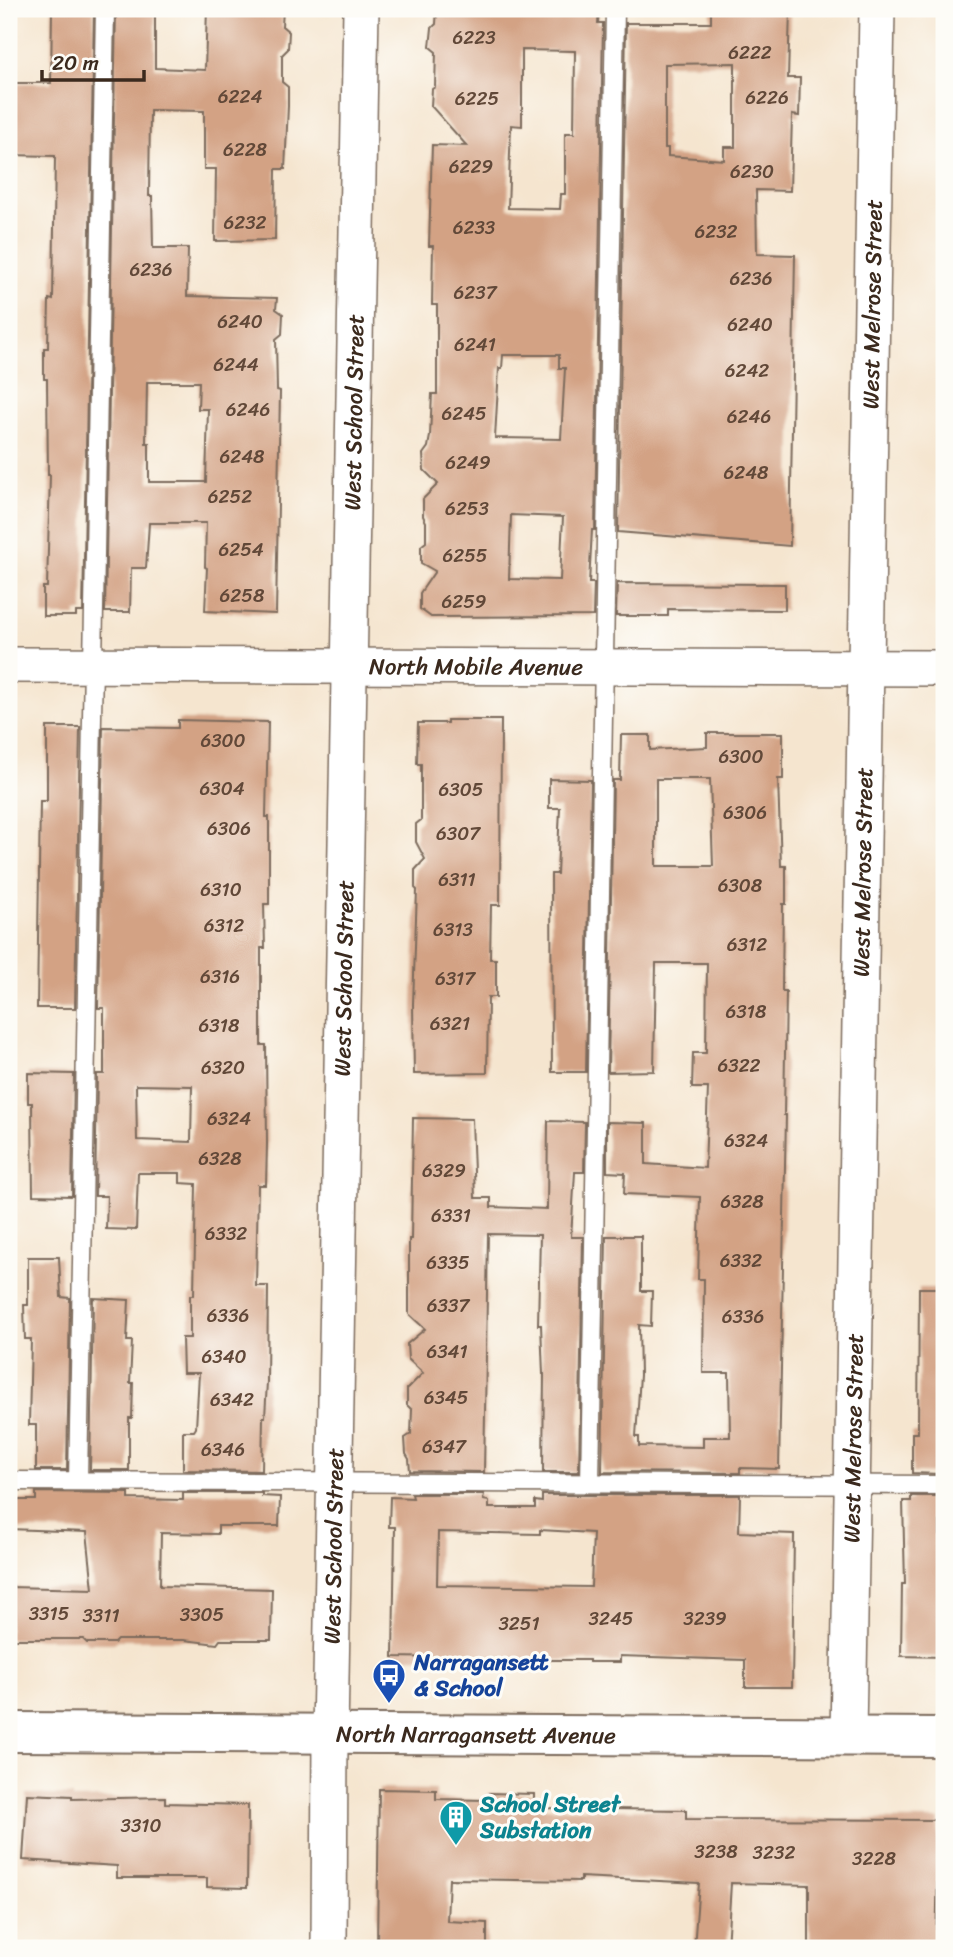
<svg xmlns="http://www.w3.org/2000/svg" width="953" height="1957" font-family="Sriracha,sans-serif">
  <rect width="100%" height="100%" fill="#fdfcf7"/>
  <filter id="ink" filterUnits="userSpaceOnUse"><feTurbulence type="fractalNoise" baseFrequency=".0143" numOctaves="2"/><feDisplacementMap in="SourceGraphic" scale="14" xChannelSelector="R" yChannelSelector="G"/><feConvolveMatrix kernelMatrix="1 2 1 2 8 2 1 2 1" color-interpolation-filters="sRGB"/></filter>
  <filter id="wash" filterUnits="userSpaceOnUse"><feTurbulence type="fractalNoise" baseFrequency=".00686" numOctaves="4" result="noise"/><feDisplacementMap in="SourceGraphic" scale="28" xChannelSelector="R" yChannelSelector="G"/><feGaussianBlur stdDeviation="1.57" result="paint"/><feColorMatrix in="noise" values="0 0 0 0 0 0 0 0 0 0 0 0 0 0 0 0 0 1.4 0 .05"/><feComposite in="paint" operator="in"/></filter>
  <g filter="url(#wash)">
    <rect width="100%" height="100%" fill="#f5e5cf"/>
    <g id="blocks">
      <!-- building -->
      <path fill="#d3a284" fill-rule="evenodd" d="M52,9H94L83,612H76V616H43V587H47L50,475H48L47,379H44V348H48L49,299L53,300L55,156L9,155V83H51Z
        M116,9H155V68L205,70L207,9H283L282,26L289,32L288,49L282,55V82L288,87V106L285,169H276L275,240L215,241L216,169H204V111L150,110L149,196H152L153,248H188L187,296L277,298L276,309L283,314L282,334L276,339L277,390L280,391L276,614L205,611L207,568L205,567L206,523H149L146,568H131L130,612H105ZM147,382H199L198,409H208L206,482H149V443H146Z
        M437,9H599L598,23H603L595,530H592L589,583H594L593,616L431,617L420,609V593L435,571L421,563V546L426,542V522L423,516V499L438,484L424,470L423,454L428,447L430,436L432,394H437V305H432L433,246H429L432,145L467,146L431,106L432,89L435,87L436,52L430,47L432,28L436,24ZM522,50L575,51L574,133H565V194H561L560,209L508,208L511,125L522,126ZM503,355H559V368H565L561,439L495,438L499,368H502ZM511,515L563,517L560,580L509,579Z
        M711,9H790L788,78H800L799,116L792,115L790,191L756,190L757,254L795,255L790,546L618,532L626,23H711ZM735,63V147H724V160L668,156V148H665V64Z
        M617,583L785,584V610L668,609V616H616Z
        M178,720L268,722L266,817H269V904H264L265,948H261V1045H266L267,1143L266,1185H258L256,1286H268L267,1382L265,1417H263L262,1471L183,1470V1431H194L196,1428L199,1373H183L182,1338H190V1295H194L196,1184L180,1183V1173H138L136,1230L106,1229L107,1196H95L97,1074H104V1008H98L103,727L178,728ZM136,1085L192,1086L191,1142L137,1140Z
        M447,720H501L500,905H491L490,959H496V997H488L487,1073L414,1074L413,1004L417,890L415,888V870L425,859L416,842V824L421,820V764H417L418,723H447Z
        M47,727H80L75,1008H37L40,801H47Z
        M707,733H783V779H778L781,866H786V904H783L782,991H786L784,1115H786L779,1469L740,1468V1473L602,1472L606,1236H641V1291H652L651,1326L639,1325L640,1375L636,1437H639V1446L703,1447V1437H730L729,1373H703L704,1279H698L700,1197L624,1194L625,1173L607,1172V1122L646,1123V1164L705,1168L708,1088H692L693,1053H706L707,963H656L654,1071L608,1072L613,780H620L621,735H650V750L707,747ZM656,779H710L713,866H656Z
        M549,779L591,780L586,1072H552L551,874H557L560,808H549Z
        M28,1073L74,1074L72,1196L33,1195L32,1103H28Z
        M413,1118L472,1119L475,1198H491V1207L547,1209L548,1121L585,1122L584,1172H575L571,1237H583L579,1472H543L544,1374H543L541,1325H538L540,1235L488,1234L484,1472L410,1471L409,1459L406,1454L405,1438L411,1434L412,1410L407,1405V1389L423,1373L408,1359L407,1344L425,1329L409,1314V1239H411Z
        M28,1257H59L61,1297L70,1298L67,1470H36V1425H29L31,1339H25L24,1305H28Z
        M919,1288H944V1470H940V1474L912,1473V1433H918Z
        M93,1298L129,1300L127,1341H132L130,1383H133L132,1418H129V1470H90Z
        M36,1492L129,1493V1499L183,1500V1493H262V1496L280,1497L279,1526H218V1534L161,1533L160,1586L272,1589L271,1640H220L217,1644L184,1640H117L114,1643H87L83,1639H9V1587L93,1589L87,1532L9,1529V1500H36Z
        M412,1494H484L483,1500L489,1501V1508H535V1501L542,1502V1495H740L739,1532L794,1534L792,1687H745V1660L620,1656V1662H589V1660H452V1658L393,1657L395,1527H389L390,1497L413,1498ZM540,1530L593,1533L591,1587L437,1585L438,1532L540,1534Z
        M911,1496H940V1584H943L942,1657L901,1656L902,1584H905L903,1501H911Z
        M379,1789L436,1790V1799L485,1800L489,1793L534,1794V1808L686,1810V1819L939,1820L936,1948H809V1885L731,1883L727,1948H694L699,1883L581,1877V1881L449,1879L447,1921L487,1923V1948H377Z
        M27,1794L72,1796V1799L165,1797V1803L248,1805L247,1888L207,1887V1878H117V1866L23,1860Z"/>
    </g>
  </g>
  <g filter="url(#ink)">
    <use href="#blocks" fill-opacity="0" stroke="#7c6b5c" stroke-width="2"/>
    <g fill="none" stroke-linecap="round" stroke-linejoin="round">
      <defs>
        <path id="service" d="M9,1481L944,1485
          M78,1481L105,9
          M590,1483L615,9"/>
        <g id="minor">
          <path id="s1" d="M9,665L944,668"/>
          <path id="s2" d="M848,1736L877,9"/>
          <path id="s3" d="M329,1948L330,1734L361,9"/>
        </g>
        <g id="tertiary">
          <path id="s4" d="M9,1732L944,1737"/>
        </g>
      </defs>
      <!-- service casing -->
      <use href="#service" stroke="#7c6b5c" stroke-width="21"/>
      <!-- minor casing -->
      <use href="#minor" stroke="#7c6b5c" stroke-width="38"/>
      <!-- tertiary casing -->
      <use href="#tertiary" stroke="#7c6b5c" stroke-width="42"/>
      <!-- service -->
      <use href="#service" stroke="#fff" stroke-width="18"/>
      <!-- minor -->
      <use href="#minor" stroke="#fff" stroke-width="35"/>
      <!-- tertiary -->
      <use href="#tertiary" stroke="#fff" stroke-width="38"/>
    </g>
  </g>
  <!-- icons -->
  <defs>
    <symbol id="bus-pin" viewBox="-11 -11 22 30"><path d="M0 17L-7.5 6A9.5 9.5 0 1 1 7.5 6Z" fill="#1a4fb4" stroke="#fdfcf7"/><path d="M-5-6H5V4H4V6H2V4H-2V6H-4V4H-5ZM-3.5-4V0h7V-4ZM-3.5 1.2v1.5H-2V1.2ZM2 1.2v1.5H3.5V1.2Z" fill="#fff"/></symbol>
    <symbol id="building-pin" viewBox="-11 -11 22 30"><path d="M0 17L-7.5 6A9.5 9.5 0 1 1 7.5 6Z" fill="#0f9aa8" stroke="#fdfcf7"/><path d="M-4-6H4V6H1V3H-1V6H-4ZM-2.5-4.3h1.7v1.8h-1.7ZM.8-4.3h1.7v1.8H.8ZM-2.5-1h1.7V.8h-1.7ZM.8-1h1.7V.8H.8Z" fill="#fff"/></symbol>
  </defs>
  <g fill-rule="evenodd">
    <use href="#bus-pin" x="370" y="1656" width="38" height="52"/>
    <use href="#building-pin" x="437" y="1798" width="38" height="52"/>
  </g>
  <g text-anchor="middle" dominant-baseline="central" stroke-width="6" stroke-linejoin="round" paint-order="stroke">
    <!-- number labels -->
    <g font-size="19" fill="#614838">
      <text x="474" y="37">6223</text>
      <text x="750" y="52">6222</text>
      <text x="240" y="96">6224</text>
      <text x="767" y="97">6226</text>
      <text x="477" y="98">6225</text>
      <text x="245" y="149">6228</text>
      <text x="471" y="166">6229</text>
      <text x="752" y="171">6230</text>
      <text x="245" y="222">6232</text>
      <text x="474" y="227">6233</text>
      <text x="716" y="231">6232</text>
      <text x="151" y="269">6236</text>
      <text x="751" y="278">6236</text>
      <text x="475" y="292">6237</text>
      <text x="240" y="321">6240</text>
      <text x="750" y="324">6240</text>
      <text x="475" y="344">6241</text>
      <text x="236" y="364">6244</text>
      <text x="747" y="370">6242</text>
      <text x="248" y="409">6246</text>
      <text x="464" y="413">6245</text>
      <text x="749" y="416">6246</text>
      <text x="242" y="456">6248</text>
      <text x="468" y="462">6249</text>
      <text x="746" y="472">6248</text>
      <text x="230" y="496">6252</text>
      <text x="467" y="508">6253</text>
      <text x="241" y="549">6254</text>
      <text x="465" y="555">6255</text>
      <text x="242" y="595">6258</text>
      <text x="464" y="601">6259</text>
      <text x="223" y="740">6300</text>
      <text x="741" y="756">6300</text>
      <text x="222" y="788">6304</text>
      <text x="461" y="789">6305</text>
      <text x="745" y="812">6306</text>
      <text x="229" y="828">6306</text>
      <text x="458" y="833">6307</text>
      <text x="457" y="879">6311</text>
      <text x="740" y="885">6308</text>
      <text x="221" y="889">6310</text>
      <text x="224" y="925">6312</text>
      <text x="453" y="929">6313</text>
      <text x="747" y="944">6312</text>
      <text x="220" y="976">6316</text>
      <text x="455" y="978">6317</text>
      <text x="746" y="1011">6318</text>
      <text x="450" y="1023">6321</text>
      <text x="219" y="1025">6318</text>
      <text x="739" y="1065">6322</text>
      <text x="223" y="1067">6320</text>
      <text x="229" y="1118">6324</text>
      <text x="746" y="1140">6324</text>
      <text x="220" y="1158">6328</text>
      <text x="444" y="1170">6329</text>
      <text x="742" y="1201">6328</text>
      <text x="451" y="1215">6331</text>
      <text x="226" y="1233">6332</text>
      <text x="741" y="1260">6332</text>
      <text x="448" y="1262">6335</text>
      <text x="448" y="1305">6337</text>
      <text x="228" y="1315">6336</text>
      <text x="743" y="1316">6336</text>
      <text x="447" y="1351">6341</text>
      <text x="224" y="1356">6340</text>
      <text x="446" y="1397">6345</text>
      <text x="232" y="1399">6342</text>
      <text x="444" y="1446">6347</text>
      <text x="223" y="1449">6346</text>
      <text x="49" y="1613">3315</text>
      <text x="202" y="1614">3305</text>
      <text x="101" y="1615">3311</text>
      <text x="611" y="1618">3245</text>
      <text x="705" y="1618">3239</text>
      <text x="519" y="1623">3251</text>
      <text x="141" y="1825">3310</text>
      <text x="716" y="1851">3238</text>
      <text x="774" y="1852">3232</text>
      <text x="874" y="1858">3228</text>
    </g>
    <!-- street labels -->
    <g font-size="23" fill="#3b2a1e" stroke="#fdfcf7">
      <text stroke="none"><textPath href="#s2" startOffset="1432">West Melrose Street</textPath></text>
      <text stroke="none"><textPath href="#s3" startOffset="1536">West School Street</textPath></text>
      <text stroke="none"><textPath href="#s1" startOffset="467">North Mobile Avenue</textPath></text>
      <text stroke="none"><textPath href="#s2" startOffset="864">West Melrose Street</textPath></text>
      <text stroke="none"><textPath href="#s3" startOffset="970">West School Street</textPath></text>
      <text stroke="none"><textPath href="#s2" startOffset="298">West Melrose Street</textPath></text>
      <text stroke="none"><textPath href="#s3" startOffset="402">West School Street</textPath></text>
      <text stroke="none"><textPath href="#s4" startOffset="467">North Narragansett Avenue</textPath></text>
    </g>
    <!-- transit labels -->
    <g font-size="23" font-weight="bold" fill="#164399" stroke="#fdfcf7" text-anchor="start">
      <text x="414" y="1662">Narragansett<tspan x="414" dy="26">&amp; School</tspan></text>
    </g>
    <!-- culture labels -->
    <g font-size="23" font-weight="bold" fill="#0d838f" stroke="#fdfcf7" text-anchor="start">
      <text x="480" y="1804">School Street<tspan x="480" dy="26">Substation</tspan></text>
    </g>
  </g>
  <!-- margin -->
  <rect width="953" height="1957" fill="none" stroke="#fdfcf7" stroke-width="35"/>
  <!-- scale -->
  <path d="M42 70v10h102v-10" fill="none" stroke="#3b2a1e" stroke-width="3.5"/>
  <text x="52" y="70" font-size="21" fill="#3b2a1e" stroke="#fdfcf7" stroke-width="5" paint-order="stroke">20 m</text>
</svg>
